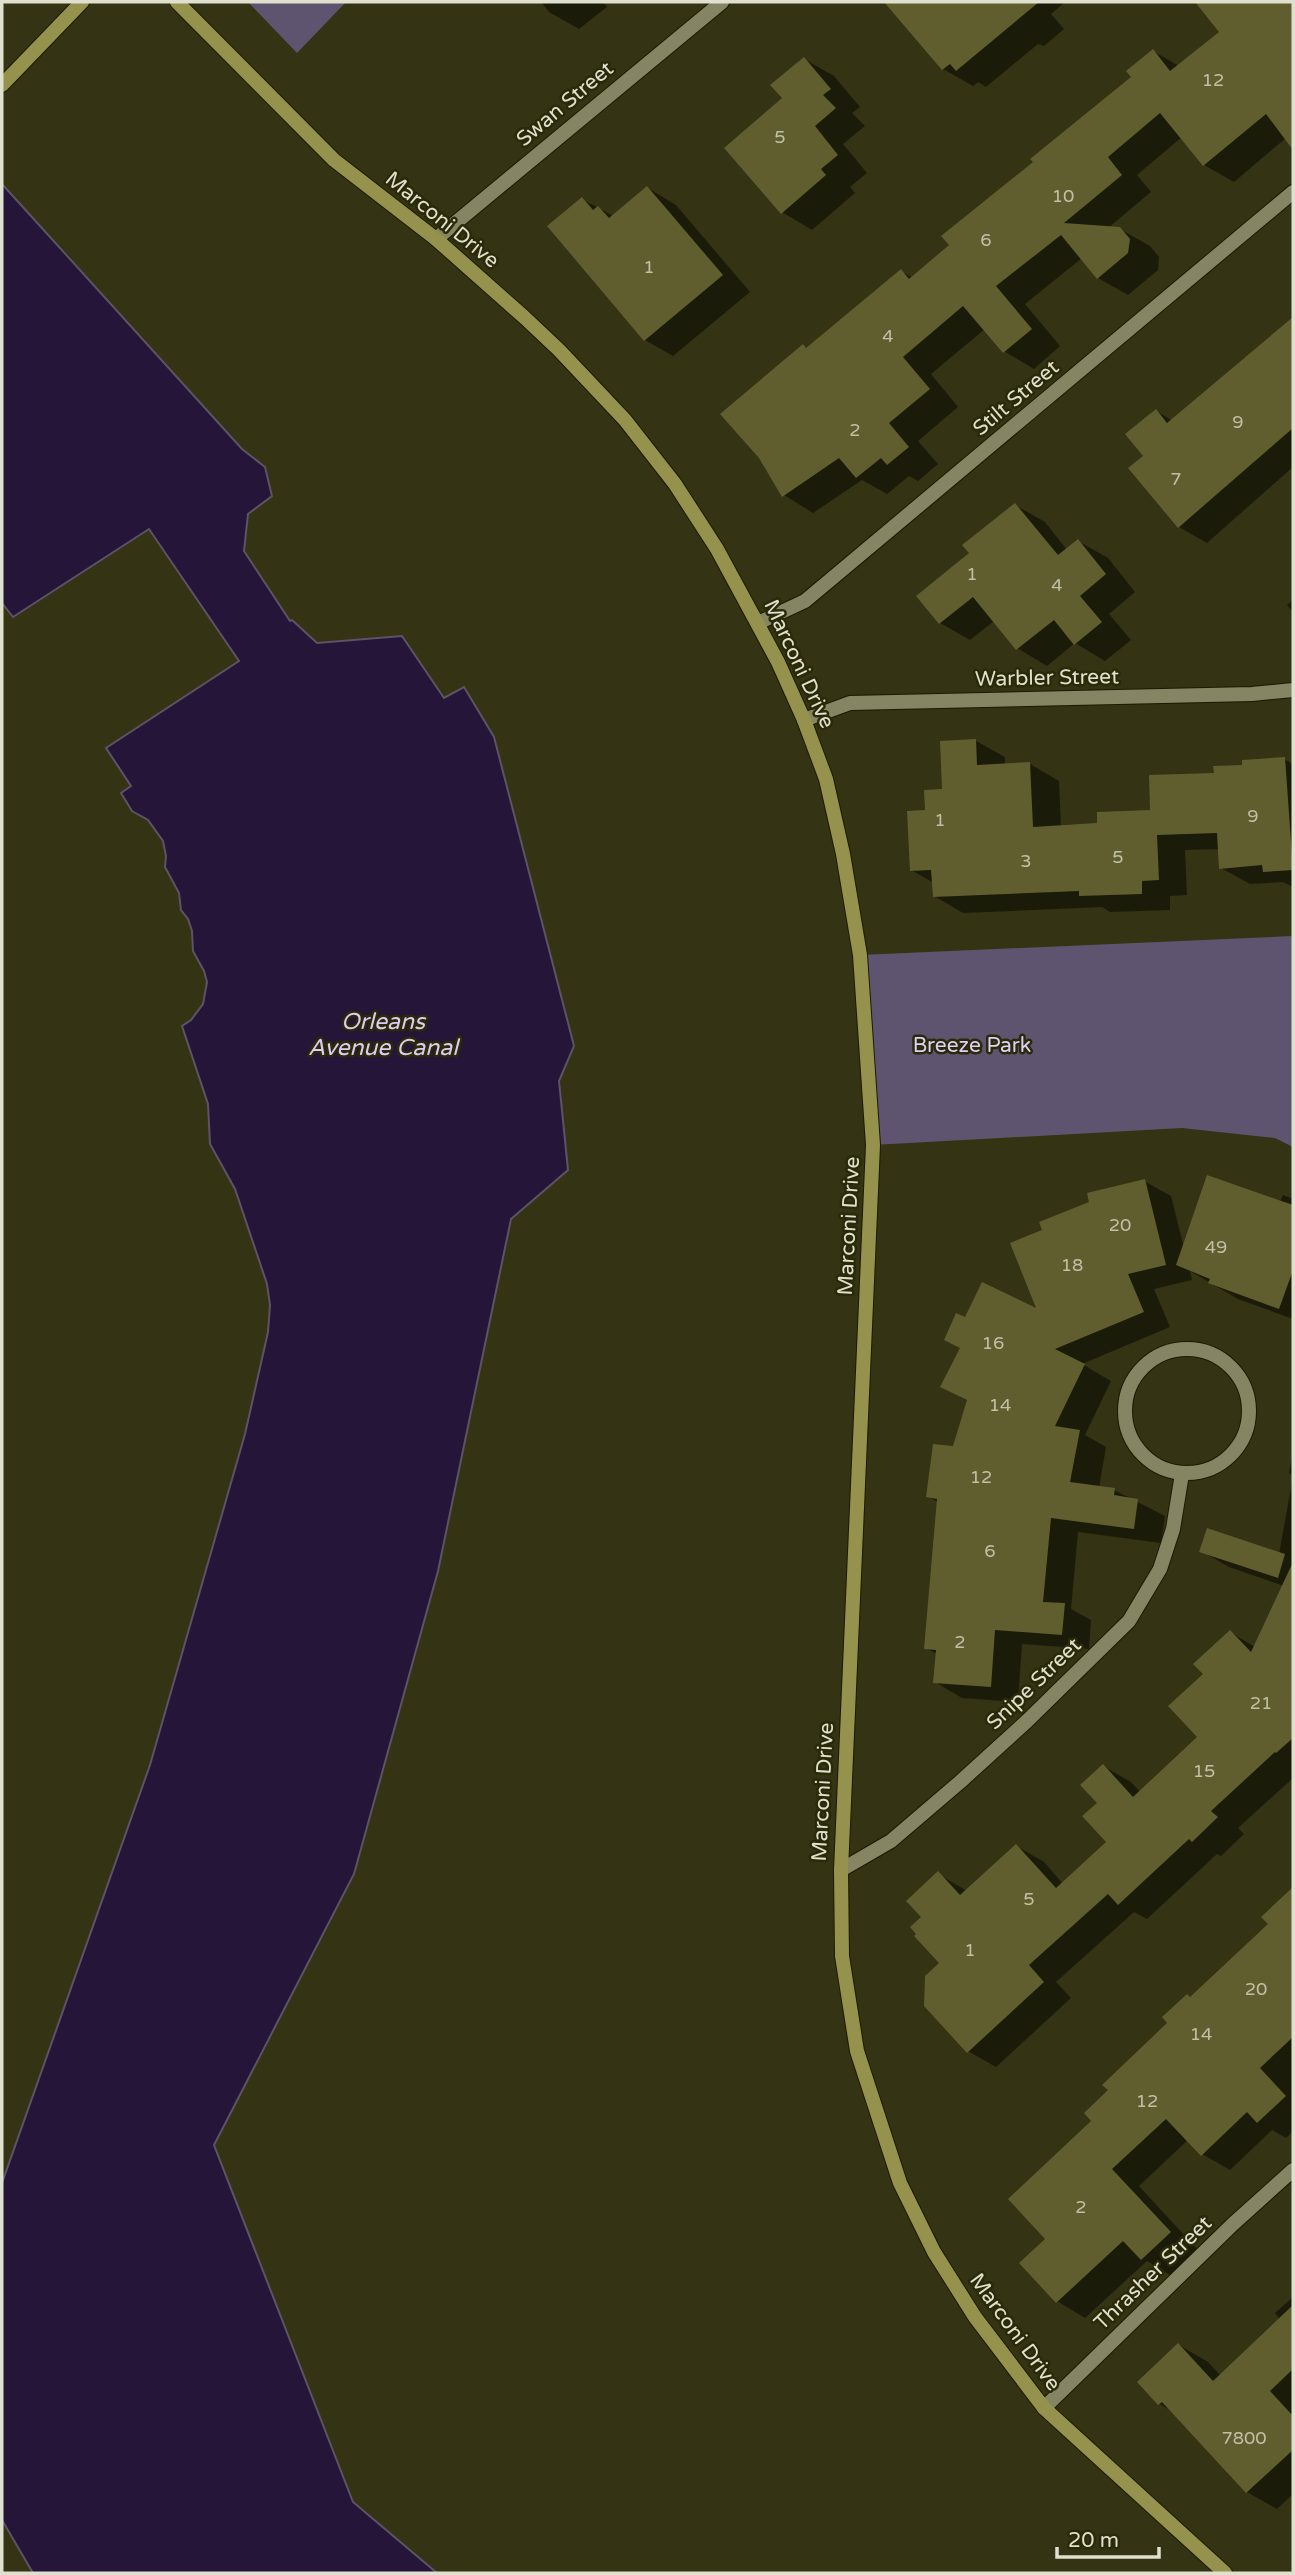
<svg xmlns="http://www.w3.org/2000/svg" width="1295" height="2575" font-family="'Varela Round',sans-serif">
  <rect width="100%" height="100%" fill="#343313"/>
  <!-- green -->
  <path fill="#5f5470" d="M248,2H346L297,53Z
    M1293,936V1147L1275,1138L1182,1128L873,1145L860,955Z"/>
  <!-- water -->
  <path fill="#251539" stroke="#5d5266" stroke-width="2" d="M2,184L242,449L265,467L272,496L248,514L244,551L290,621L292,620L317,643L402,636L444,698L464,687L494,737L574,1046L559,1081L568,1170L511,1219L438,1571L354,1874L214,2145L353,2502L437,2573H33L2,2520V2183L150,1765L245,1434L268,1332L270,1305L267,1284L235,1189L210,1144L208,1104L182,1026L191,1020L203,1004L207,982L204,971L193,951L192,931L188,919L181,910L179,893L165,867L166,856L163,841L148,820L132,811L121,793L131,786L106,748L239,661L149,529L13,617L2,603Z"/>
  <!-- shadow -->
  <path fill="#0007" d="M541,2H603L607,7L579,29L549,12Z
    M890,2H1065L1051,14L1064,29L1044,46L1038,44L986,87L978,82L973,86L943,69L888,3Z
    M1210,2H1293V132L1234,182L1204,165L1182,137L1137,175L1151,192L1108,228L1120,229L1150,246L1159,257L1158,270L1128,295L1098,278L1082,258L1025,304L1060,346L1034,369L1004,351L985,329L931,374L958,407L918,441L938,464L918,481L909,476L887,494L862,480L813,513L784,495L804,346L808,349L901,271L913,278L952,246L1035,162L1133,77L1153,51L1179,66L1221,32L1202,8Z
    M804,59L834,76L860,107L852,113L865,126L843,144L867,173L850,187L855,193L812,230L782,212L784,99Z
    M648,188L676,205L750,292L673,356L645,340L582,199L613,216Z
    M1293,319V467L1207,543L1179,527L1146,456L1156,411L1173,421Z
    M1015,505L1045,522L1067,550L1078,541L1108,558L1135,592L1109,614L1131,640L1105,661L1075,643L1047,666L1017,648L994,621L970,640L940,623L919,596L971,553Z
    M1293,600V612L1287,605Z
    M976,741L1005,757V765L1030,764L1059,781L1061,827L1099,825L1152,812L1215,774L1284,759L1293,764V887L1283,882L1250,884L1221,868L1220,849L1185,850L1187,895L1170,896V910L1110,912L1102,907L963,913L934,896V883L911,870L927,812L944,791Z
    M1144,1181L1171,1196L1184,1248L1280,1202L1283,1195L1293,1199V1319L1238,1299L1190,1271L1192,1280L1154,1289L1170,1327L1082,1364L1111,1381L1085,1435L1106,1447L1099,1488L1114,1490L1165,1516L1161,1543L1078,1532L1071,1609L1091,1620L1089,1649L1022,1644L1018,1702L962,1698L935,1682L937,1654L926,1648L939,1503L928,1496L954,1448L968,1401L943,1387L962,1348L966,1319L1040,1312L1044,1231Z
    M1293,1452V1476L1289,1473Z
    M1293,1477V1778L1238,1828L1244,1834L1221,1856L1217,1854L1147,1919L1134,1912L1056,1982L1071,1998L996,2067L968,2051L941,1963L923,1917L938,1874L967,1891L1016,1846L1044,1862L1063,1884L1108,1842L1099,1803L1103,1766L1131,1782L1140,1792L1200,1737L1205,1675L1230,1632L1255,1647L1284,1586L1229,1567L1201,1551L1279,1554Z
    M1293,1889V2131L1286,2138L1272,2130L1230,2170L1202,2154L1188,2140L1139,2186L1197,2249L1170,2275L1147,2261L1085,2318L1057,2301L1047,2239L1094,2122L1110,2090L1191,1998L1270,1924L1264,1917Z
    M1293,2297V2494L1277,2509L1247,2492L1173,2412L1160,2404L1139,2382L1179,2345L1208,2362L1221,2376L1280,2319L1275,2313Z"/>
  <!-- building -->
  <path fill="#605e2f" d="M884,2H1039L956,71L950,64L942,70Z
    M1195,2H1293V150L1266,114L1203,166L1160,113L1108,157L1122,175L1064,223L1120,227L1130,239L1128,253L1097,279L1061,235L996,286L1032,329L1003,353L963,306L903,357L930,389L889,423L909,447L887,465L881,458L856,478L839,458L782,497L759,458L720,414L803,344L806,348L901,269L909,279L949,245L941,236L1033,162L1030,159L1131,77L1126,71L1153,49L1170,71L1219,32Z
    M804,57L831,89L823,95L836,108L815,126L838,155L821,169L826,175L781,214L724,148L782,98L770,85Z
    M647,186L723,275L644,341L547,226L582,197L593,210L598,206L609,218Z
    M1293,317V428L1178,528L1128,468L1143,456L1125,434L1156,409L1167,423Z
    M1015,503L1058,555L1078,539L1106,574L1080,596L1102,622L1074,645L1054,620L1016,650L973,597L939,624L916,596L969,553L962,545Z
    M976,739L977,765L1030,762L1033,827L1097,823V812L1150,810L1149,775L1214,773L1213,766L1242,765V760L1285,757L1293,870L1263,872L1262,865L1219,869L1217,833L1157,835L1159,880L1142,881V894L1079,896V891L933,897L931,870L910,871L907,811L925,810L924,790L942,789L940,741Z
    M1207,1175L1293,1205V1270L1279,1309L1208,1283L1210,1279L1176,1265Z
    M1145,1179L1166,1265L1128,1274L1144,1312L1055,1349L1085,1364L1055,1426L1080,1430L1070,1482L1115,1488L1114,1495L1138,1499L1134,1529L1051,1518L1043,1602L1065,1603L1062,1635L995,1630L991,1687L933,1683L936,1650L924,1649L937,1499L926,1497L933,1444L953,1446L967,1400L940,1387L960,1348L944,1340L956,1313L965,1317L982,1282L1036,1308L1010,1243L1042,1230L1039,1222L1089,1202L1087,1193Z
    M1207,1528L1285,1554L1278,1578L1199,1552Z
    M1293,1562V1738L1276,1753L1275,1752L1211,1811L1218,1817L1192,1842L1189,1839L1118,1905L1108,1894L1029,1965L1044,1982L967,2053L924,2006L925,1976L939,1963L914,1936L916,1934L910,1927L921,1917L906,1901L938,1871L960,1895L1016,1844L1056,1888L1106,1842L1082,1816L1097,1803L1080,1785L1103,1764L1133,1797L1197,1737L1168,1706L1203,1674L1193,1664L1230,1630L1251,1652Z
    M1293,1887V2037L1260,2068L1286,2096L1257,2123L1247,2112L1201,2156L1166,2119L1112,2169L1171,2232L1141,2260L1123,2241L1056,2303L1019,2263L1045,2239L1008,2199L1091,2121L1084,2113L1108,2090L1102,2085L1167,2023L1162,2017L1187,1994L1190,1997L1268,1924L1261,1917Z
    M1293,2305V2369L1270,2391L1293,2416V2450L1246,2493L1162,2402L1158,2405L1137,2382L1178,2343L1213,2381Z"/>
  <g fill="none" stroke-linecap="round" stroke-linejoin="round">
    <defs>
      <path id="street" d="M436,239L722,2
        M758,623L805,601L1293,192
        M804,720L850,703L1252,694L1293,690
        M1125 1411a62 62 0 1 1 124 0a62 62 0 1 1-124 0Z
        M841,1870L891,1841L960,1782L1027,1721L1129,1621L1160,1569L1173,1529L1182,1474
        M1044,2408L1233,2224L1293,2170"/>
      <path id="secondary" d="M177,2L334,160L436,239L524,317L559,350L625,420L675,484L717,549L778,662L804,720L826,779L843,854L860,955L873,1145L841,1870L842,1956L857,2051L900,2183L934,2252L975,2317L1044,2408L1225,2573
        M2,85L82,2"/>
    </defs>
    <!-- street casing -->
    <use href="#street" stroke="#1c1a00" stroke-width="16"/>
    <!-- secondary casing -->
    <use href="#secondary" stroke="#1c1a00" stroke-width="16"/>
    <!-- street -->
    <use href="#street" stroke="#868563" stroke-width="14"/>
    <!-- secondary -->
    <use href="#secondary" stroke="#95924e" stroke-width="14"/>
  </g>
  <g text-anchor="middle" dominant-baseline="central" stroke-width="5" stroke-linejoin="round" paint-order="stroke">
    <!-- number labels -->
    <g font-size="18" fill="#c0c0a6">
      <text x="1213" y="80">12</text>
      <text x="780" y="137">5</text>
      <text x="1063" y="196">10</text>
      <text x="986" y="240">6</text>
      <text x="649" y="267">1</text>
      <text x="888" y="336">4</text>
      <text x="1238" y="422">9</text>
      <text x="855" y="430">2</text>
      <text x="1176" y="479">7</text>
      <text x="972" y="574">1</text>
      <text x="1057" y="585">4</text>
      <text x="1253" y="816">9</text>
      <text x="940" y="820">1</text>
      <text x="1118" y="857">5</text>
      <text x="1026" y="861">3</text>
      <text x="1120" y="1225">20</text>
      <text x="1216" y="1247">49</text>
      <text x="1072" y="1265">18</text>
      <text x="993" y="1343">16</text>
      <text x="1000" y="1405">14</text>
      <text x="981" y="1477">12</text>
      <text x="990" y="1551">6</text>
      <text x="960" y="1642">2</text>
      <text x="1261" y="1703">21</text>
      <text x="1204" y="1771">15</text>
      <text x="1029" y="1899">5</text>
      <text x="970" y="1950">1</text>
      <text x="1256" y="1989">20</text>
      <text x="1201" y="2034">14</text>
      <text x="1147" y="2101">12</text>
      <text x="1081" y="2207">2</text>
      <text x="1244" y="2438">7800</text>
    </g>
    <!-- street labels -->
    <g font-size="21" fill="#e0e0ce" stroke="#2a2908">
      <text transform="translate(565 104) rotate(-40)">Swan Street</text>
      <text transform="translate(442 220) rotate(39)">Marconi Drive</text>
      <text transform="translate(1016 398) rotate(-40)">Stilt Street</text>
      <text transform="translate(799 664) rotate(65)">Marconi Drive</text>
      <text transform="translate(1047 678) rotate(-1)">Warbler Street</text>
      <text transform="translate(849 1226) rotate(-87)">Marconi Drive</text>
      <text transform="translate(1034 1684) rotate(-44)">Snipe Street</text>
      <text transform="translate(823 1792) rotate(-87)">Marconi Drive</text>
      <text transform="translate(1153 2273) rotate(-44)">Thrasher Street</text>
      <text transform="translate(1015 2332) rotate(54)">Marconi Drive</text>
    </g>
    <!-- park labels -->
    <g font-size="21" fill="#decff8" stroke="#2a2908">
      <text x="972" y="1045">Breeze Park</text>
    </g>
    <!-- water labels -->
    <g font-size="23" font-style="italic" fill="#dcccf5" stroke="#2a2908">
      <text x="383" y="1022">Orleans<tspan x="383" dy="26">Avenue Canal</tspan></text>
    </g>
  </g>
  <!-- border -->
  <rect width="1295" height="2575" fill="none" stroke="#e0e0ce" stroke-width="7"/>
  <!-- scale -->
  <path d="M1057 2547v10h102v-10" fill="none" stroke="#e0e0ce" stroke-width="3.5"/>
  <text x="1068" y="2547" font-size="21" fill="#e0e0ce" stroke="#2a2908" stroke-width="5" paint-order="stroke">20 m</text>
</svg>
